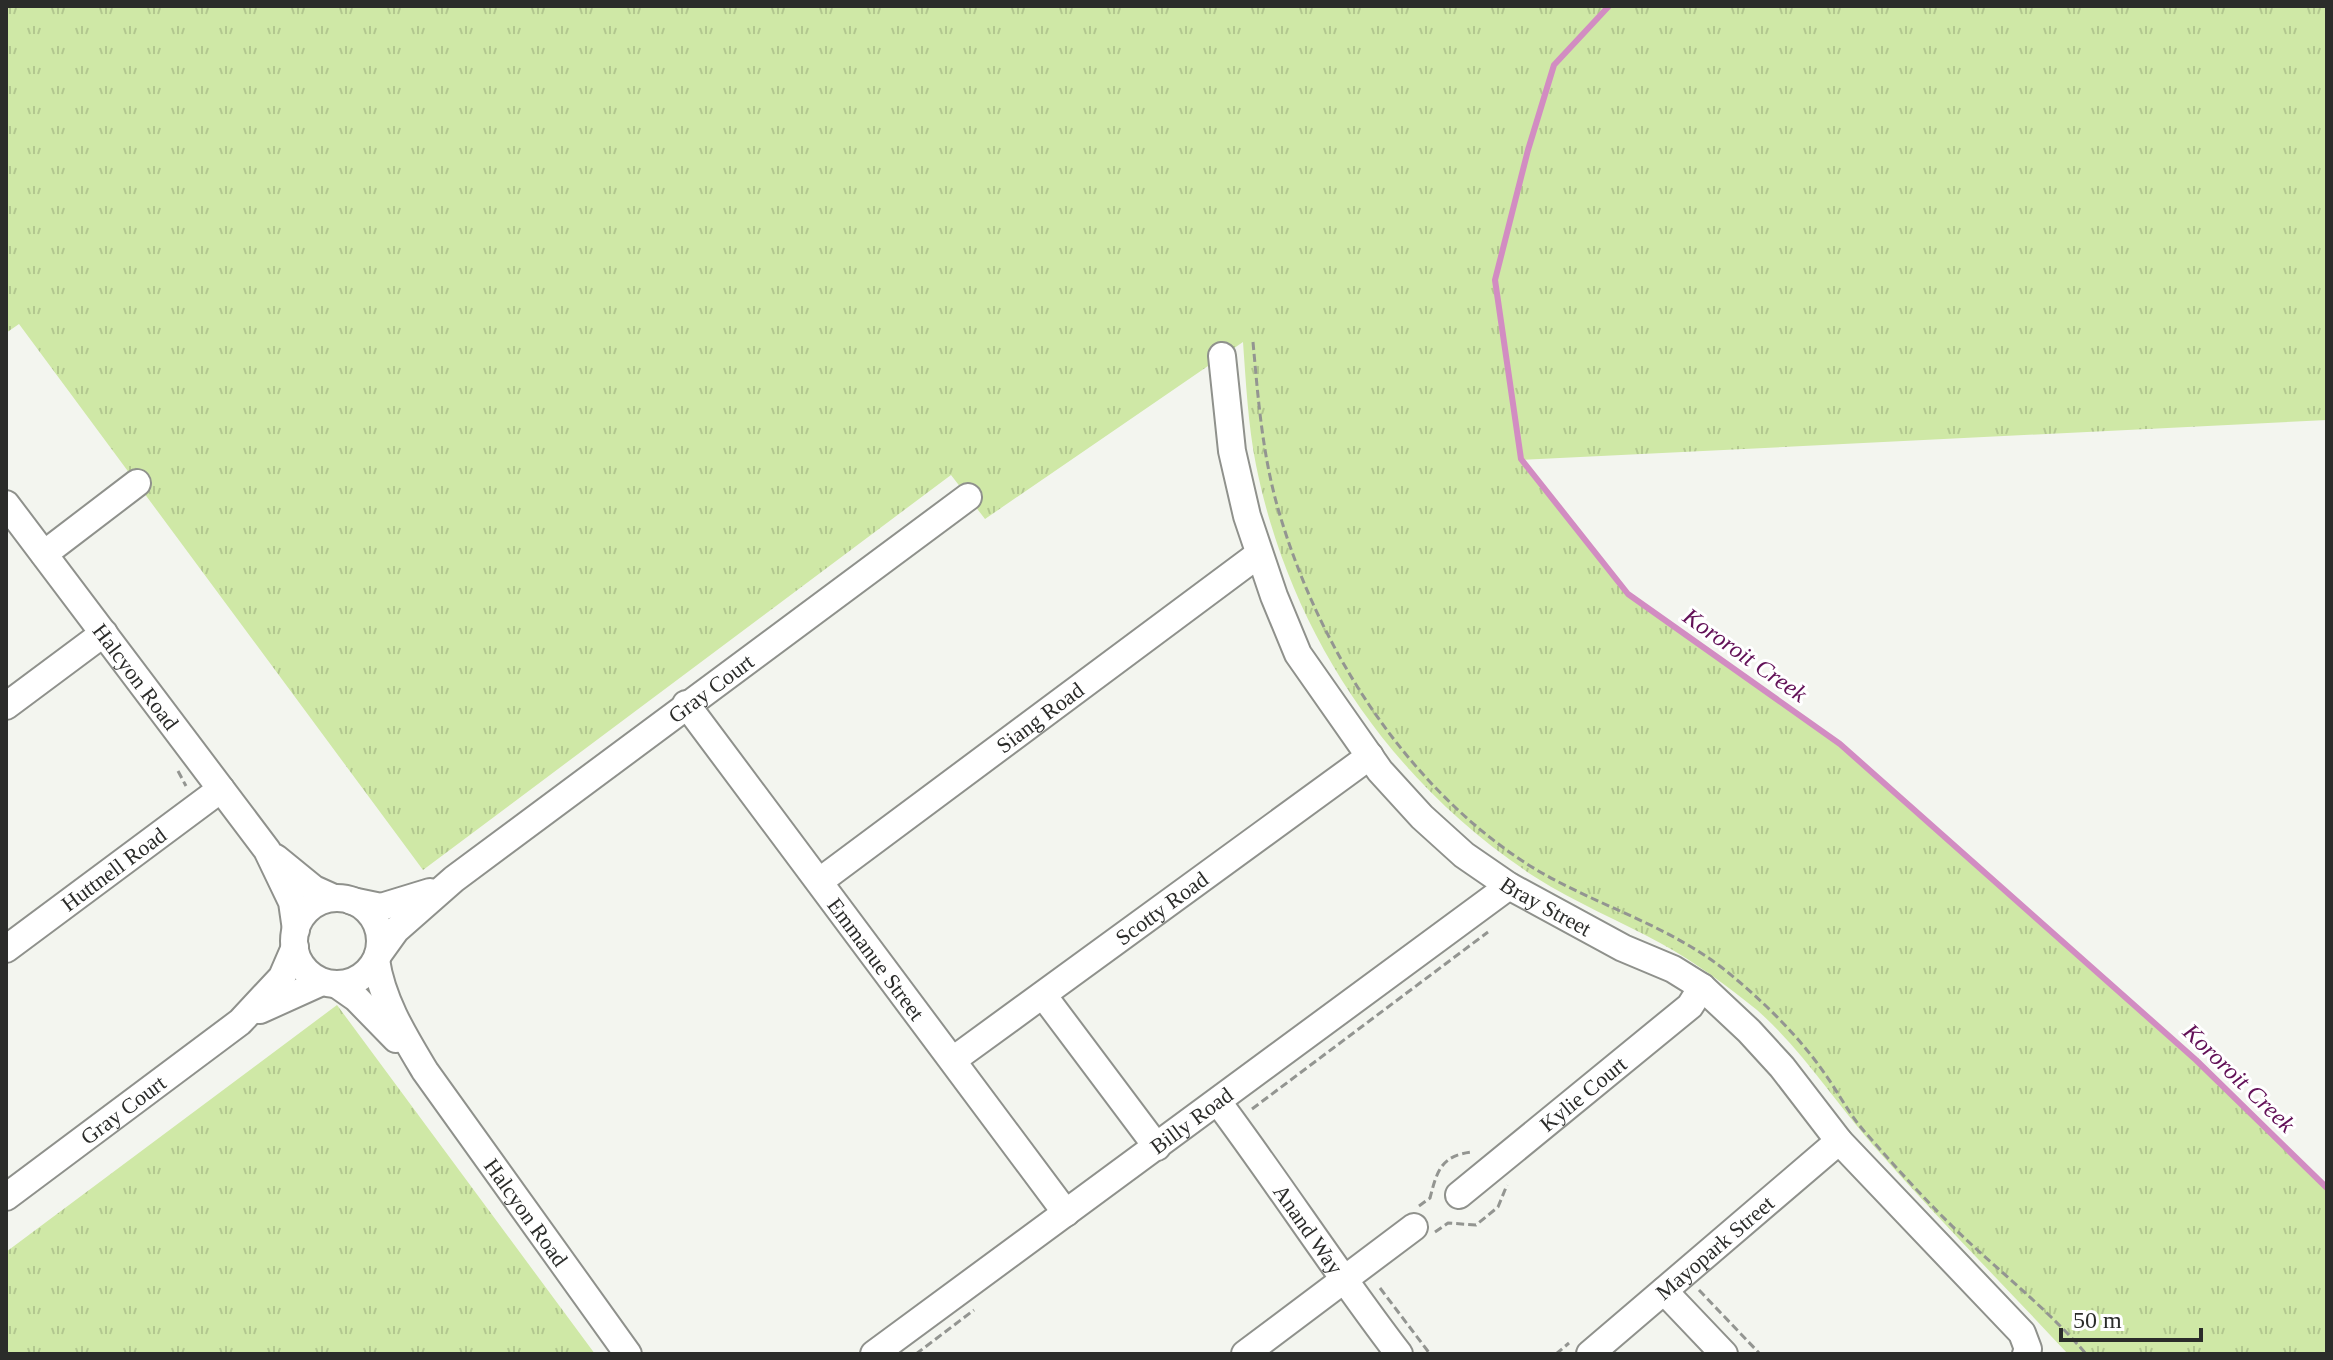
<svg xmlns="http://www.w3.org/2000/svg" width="2333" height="1360" font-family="Georgia,serif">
  <defs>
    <pattern id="grass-tufts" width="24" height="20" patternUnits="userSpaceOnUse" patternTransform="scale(2)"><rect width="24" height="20" fill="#cfe8a6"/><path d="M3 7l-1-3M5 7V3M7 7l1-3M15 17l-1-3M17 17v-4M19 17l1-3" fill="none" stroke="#b2c78f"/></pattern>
  </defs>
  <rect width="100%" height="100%" fill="#f3f5ef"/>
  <!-- grass -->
  <path fill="url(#grass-tufts)" d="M6,6H2327V420L1521,460L1628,594L1840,744L2196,1060L2327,1188V1354H2068C2003,1284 1935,1216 1872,1144C1834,1100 1801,1049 1757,1010C1727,986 1695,962 1662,944C1620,921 1576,903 1535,877C1391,783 1290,634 1256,465C1248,424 1246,383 1243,342L985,519L951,475L423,870L19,324L6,333Z
    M337,1005L595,1354H6V1252Z"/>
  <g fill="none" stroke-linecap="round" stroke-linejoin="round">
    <!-- stream -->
    <path stroke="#d28cc2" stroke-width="6" d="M1609,6L1554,65L1528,150L1495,280L1521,459L1628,594L1840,744L2196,1060L2327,1188"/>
    <defs>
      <g id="minor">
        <path id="s1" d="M1222,356L1232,451L1247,516L1274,596L1298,654L1380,771L1422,817L1464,855L1509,886L1623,948L1673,969L1702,987L1749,1031L1782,1067L1839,1141L2022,1333L2028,1349L2026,1354"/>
        <path id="s2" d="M6,504L267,850L292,902L296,930"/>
        <path d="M44,554L137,483"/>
        <path id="s3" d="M686,704L1066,1213"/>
        <path d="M6,706L104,633"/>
        <path d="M276,858L314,889L334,898"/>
        <path id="s4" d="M820,881L1259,554"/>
        <circle cx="337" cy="941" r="43"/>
        <path d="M352,901L381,907L430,892"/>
        <path id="s5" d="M6,949L221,789"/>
        <path id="s6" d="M378,955L396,930L454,879L968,497"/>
        <path id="s7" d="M376,960C382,1001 404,1036 425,1071L628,1354"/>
        <path d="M336,984L356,998L396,1039"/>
        <path d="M1043,995L1157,1147"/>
        <path d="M260,1010L322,982"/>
        <path id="s8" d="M953,1060L1370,756"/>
        <path id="s9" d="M1218,1102C1280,1185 1336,1272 1399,1354"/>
        <path id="s10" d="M1459,1195L1690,1006L1702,987"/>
        <path id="s11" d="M6,1197L240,1022L282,977L295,947"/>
        <path d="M1664,1291L1724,1354"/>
        <path id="s12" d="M874,1354L1509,886"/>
        <path d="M1245,1354L1414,1227"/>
        <path id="s13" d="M1590,1354L1839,1141"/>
      </g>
    </defs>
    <!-- minor casing -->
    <use href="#minor" stroke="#8f918c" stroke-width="30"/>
    <!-- path -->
    <path stroke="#939591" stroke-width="3" stroke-dasharray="8 4" stroke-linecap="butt" d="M1253,342C1258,397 1262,451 1277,505C1315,640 1398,775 1515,856C1581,902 1660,919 1725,970C1762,1000 1798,1035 1825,1074C1838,1092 1849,1114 1864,1131C1898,1170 1934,1210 1972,1245C2011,1281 2052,1314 2086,1354
      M178,771L186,786
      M1252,1109L1488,932
      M1419,1206L1430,1198C1437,1171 1441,1155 1473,1152
      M1435,1232L1448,1223L1476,1225L1498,1207L1507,1185
      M1380,1288L1430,1354
      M1699,1290L1760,1354
      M916,1354L974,1310
      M1556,1354L1569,1343"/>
    <!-- minor -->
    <use href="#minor" stroke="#fff" stroke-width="26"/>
  </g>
  <g text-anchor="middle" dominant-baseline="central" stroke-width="6" stroke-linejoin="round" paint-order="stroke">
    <!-- street labels -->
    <g font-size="22" fill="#2b2c2a" stroke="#fff">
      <text stroke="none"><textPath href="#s2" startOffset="216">Halcyon Road</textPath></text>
      <text stroke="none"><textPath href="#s6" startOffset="428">Gray Court</textPath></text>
      <text stroke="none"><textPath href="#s4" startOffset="274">Siang Road</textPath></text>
      <text stroke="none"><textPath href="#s5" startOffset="134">Huttnell Road</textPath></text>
      <text stroke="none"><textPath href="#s1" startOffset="668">Bray Street</textPath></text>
      <text stroke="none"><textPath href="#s8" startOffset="258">Scotty Road</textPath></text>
      <text stroke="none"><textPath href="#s3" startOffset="318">Emmanue Street</textPath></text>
      <text stroke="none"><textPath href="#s10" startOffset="160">Kylie Court</textPath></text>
      <text stroke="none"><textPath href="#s11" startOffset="146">Gray Court</textPath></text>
      <text stroke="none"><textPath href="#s12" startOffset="394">Billy Road</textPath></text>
      <text stroke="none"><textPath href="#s7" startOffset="296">Halcyon Road</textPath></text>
      <text stroke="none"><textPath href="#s9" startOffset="156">Anand Way</textPath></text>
      <text stroke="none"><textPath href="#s13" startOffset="164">Mayopark Street</textPath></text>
    </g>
    <!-- water labels -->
    <g font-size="24" font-style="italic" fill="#621057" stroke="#fff">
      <text transform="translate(1745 655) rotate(35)">Kororoit Creek</text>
      <text transform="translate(2239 1078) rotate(44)">Kororoit Creek</text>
    </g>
  </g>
  <!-- border -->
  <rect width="2333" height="1360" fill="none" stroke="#2b2c2a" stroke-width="16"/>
  <!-- scale -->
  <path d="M2061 1328v12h140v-12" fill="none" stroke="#2b2c2a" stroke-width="4"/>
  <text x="2073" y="1328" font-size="24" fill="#2b2c2a" stroke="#ffffff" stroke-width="6" paint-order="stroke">50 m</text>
</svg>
